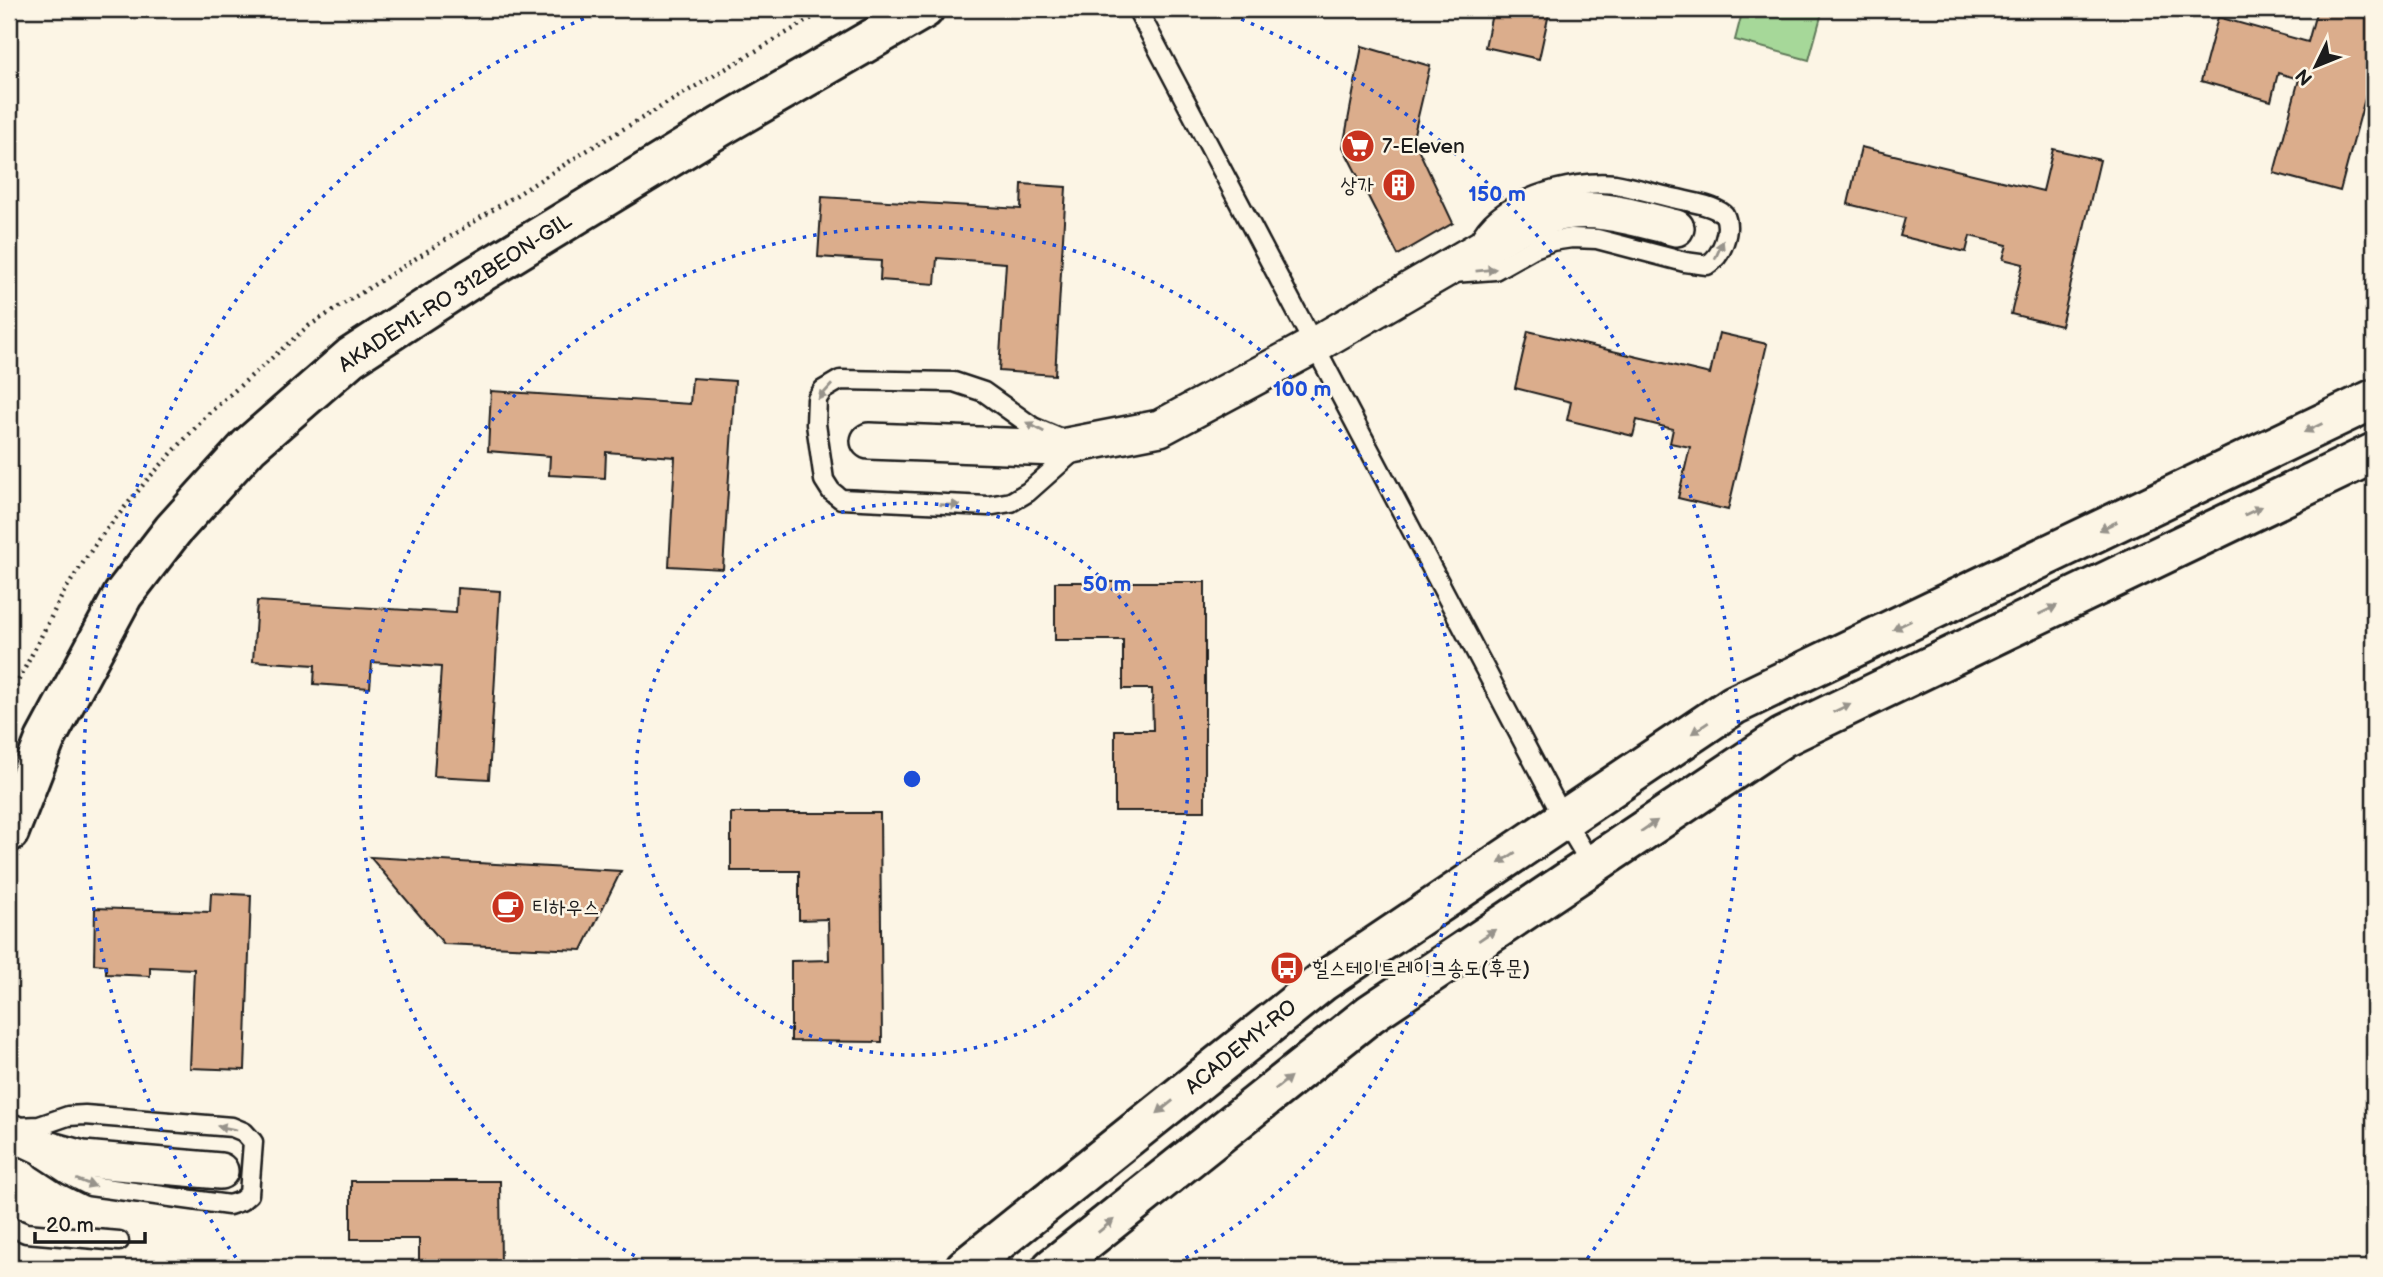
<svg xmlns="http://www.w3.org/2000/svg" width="2383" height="1277" font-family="'Balsamiq Sans','Poor Story',sans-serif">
  <rect width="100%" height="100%" fill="#fcf5e5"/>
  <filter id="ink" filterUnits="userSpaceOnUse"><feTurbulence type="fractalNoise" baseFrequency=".0143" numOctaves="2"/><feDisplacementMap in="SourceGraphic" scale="14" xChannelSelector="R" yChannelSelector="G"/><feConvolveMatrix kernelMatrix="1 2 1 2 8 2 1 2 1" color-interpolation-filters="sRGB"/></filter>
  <g filter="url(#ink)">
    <!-- green -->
    <path fill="#a6d899" stroke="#617a5a" stroke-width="2" d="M1743,9H1823L1809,60L1735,40Z"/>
    <!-- building -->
    <path fill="#dbad8c" stroke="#1c1c1c" stroke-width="2" d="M1493,9H1550L1539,59L1485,47Z
      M2317,9H2374V65L2340,191L2274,173L2299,79L2278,73L2271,101L2201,81L2218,17L2308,42Z
      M1362,46L1430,66L1413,138L1453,223L1398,255L1343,147Z
      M1861,147L2043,191L2053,149L2100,160L2061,326L2011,314L2023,264L2003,259L2007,245L1970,236L1966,252L1900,236L1905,218L1848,204Z
      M1022,184L1066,187L1055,375L999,371L1006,263L937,258L935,284L880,280L881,261L818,257L822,197L1021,209Z
      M1528,331L1710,374L1719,333L1767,344L1728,510L1678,498L1690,447L1670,443L1673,429L1637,420L1633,436L1567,420L1571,402L1515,388Z
      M692,378L735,381L723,569L669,566L675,457L606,452L605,478L549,475L550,456L488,451L491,391L690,404Z
      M1055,582H1205V811H1115V730H1153L1152,689H1123V640H1055Z
      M457,588L500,591L489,779L434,776L441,667L372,662L370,688L314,684L315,665L253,661L257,601L456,613Z
      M731,813H880L882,1042L791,1041V961L829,960L828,919L799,920V871H731Z
      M370,857L621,871L582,950L444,944Z
      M211,893L251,895L245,1070L190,1068L194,969L150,967V976L106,974V965L94,964L95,908L210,912Z
      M351,1181H500L501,1268H419V1239H351Z"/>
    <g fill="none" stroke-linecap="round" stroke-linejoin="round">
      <defs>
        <path id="service" d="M1137,9L1564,819L1591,864
          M1453,273L1495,270L1534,248L1552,241L1572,238L1597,239L1685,262L1707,265C1722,257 1732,229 1724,214C1710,204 1689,202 1673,198C1654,194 1634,187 1615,184C1571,179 1497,200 1478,243
          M1059,438L1033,427L984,392L954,382L840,380L823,390L817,399L816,424L824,480L831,491L841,499L988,506L1011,502L1028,492L1073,452
          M18,1127L39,1126L68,1116L85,1115L232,1127L244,1132L253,1142L249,1194L241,1201L229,1205L90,1186L68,1175L42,1158
          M9,1226L26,1233L119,1241"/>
        <path id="minor" d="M869,441L1057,448L1160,428L1313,346L1520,226C1530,222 1540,217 1551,215C1592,203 1636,218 1676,228
          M9,1131L47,1149L83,1159L220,1171"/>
        <path id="tertiary" d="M9,832L45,740L123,595L173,530L249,446L351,357L474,277L723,125L924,9"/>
        <path id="secondary" d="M965,1268L1322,982L1734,705L2374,399
          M1052,1268L1370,1014L1783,737L2374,453"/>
      </defs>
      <!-- service casing -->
      <use href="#service" stroke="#1c1c1c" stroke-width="23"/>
      <!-- minor casing -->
      <use href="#minor" stroke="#1c1c1c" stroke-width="40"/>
      <!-- tertiary casing -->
      <use href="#tertiary" stroke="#1c1c1c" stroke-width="44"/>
      <!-- secondary casing -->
      <use href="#secondary" stroke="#1c1c1c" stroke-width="44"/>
      <!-- path -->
      <path stroke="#1c1c1c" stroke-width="4.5" stroke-dasharray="2 5" stroke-linecap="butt" d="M9,699L64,592L98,540L147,480L208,414L307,327L591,148L827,9"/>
      <!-- service -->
      <use href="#service" stroke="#fcf5e5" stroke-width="18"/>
      <!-- minor -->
      <use href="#minor" stroke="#fcf5e5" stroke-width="35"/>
      <!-- tertiary -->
      <use href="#tertiary" stroke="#fcf5e5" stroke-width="38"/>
      <!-- secondary -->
      <use href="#secondary" stroke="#fcf5e5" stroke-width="38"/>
    </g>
    <!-- one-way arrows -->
    <defs><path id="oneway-solid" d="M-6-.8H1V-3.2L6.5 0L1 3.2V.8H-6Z" transform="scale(1.75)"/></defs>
    <g fill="#97938b">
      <use href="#oneway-solid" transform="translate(1719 250) rotate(-66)"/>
      <use href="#oneway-solid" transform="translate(1486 270) rotate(-6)"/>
      <use href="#oneway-solid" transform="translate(825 392) rotate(132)"/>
      <use href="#oneway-solid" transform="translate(1035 427) rotate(-152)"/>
      <use href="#oneway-solid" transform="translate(2313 428) rotate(154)"/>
      <use href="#oneway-solid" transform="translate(950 505) rotate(2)"/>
      <use href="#oneway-solid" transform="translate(2253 511) rotate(-26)"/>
      <use href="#oneway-solid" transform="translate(2108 526) rotate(154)"/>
      <use href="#oneway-solid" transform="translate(2048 610) rotate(-26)"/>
      <use href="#oneway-solid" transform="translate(1902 625) rotate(154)"/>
      <use href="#oneway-solid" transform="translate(1842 708) rotate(-26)"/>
      <use href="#oneway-solid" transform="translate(1700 728) rotate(146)"/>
      <use href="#oneway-solid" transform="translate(1649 826) rotate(-34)"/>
      <use href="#oneway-solid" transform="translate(1507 858) rotate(146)"/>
      <use href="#oneway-solid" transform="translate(1487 935) rotate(-34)"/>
      <use href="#oneway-solid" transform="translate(1283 1083) rotate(-39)"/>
      <use href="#oneway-solid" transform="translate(1165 1107) rotate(141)"/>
      <use href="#oneway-solid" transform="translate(227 1128) rotate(-169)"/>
      <use href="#oneway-solid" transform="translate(86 1183) rotate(21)"/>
      <use href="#oneway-solid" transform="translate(1106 1226) rotate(-39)"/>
    </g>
  </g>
  <!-- distance rings -->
  <g fill="none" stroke="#1d4ed8" stroke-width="3.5" stroke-dasharray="3.5 7">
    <circle cx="912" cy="779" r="276"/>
    <path d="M653 1266A552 552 0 1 1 1171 1266"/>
    <path d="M242 1266A828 828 0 0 1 602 11M1222 11A828 828 0 0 1 1582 1266"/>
  </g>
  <!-- icons -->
  <defs>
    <symbol id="supermarket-disc" viewBox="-11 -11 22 22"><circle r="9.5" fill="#c8321e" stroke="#fcf5e5"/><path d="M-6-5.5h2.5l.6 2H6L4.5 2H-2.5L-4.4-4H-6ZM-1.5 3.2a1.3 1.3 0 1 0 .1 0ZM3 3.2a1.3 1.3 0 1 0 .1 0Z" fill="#fff"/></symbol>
    <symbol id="building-disc" viewBox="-11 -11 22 22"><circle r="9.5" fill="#c8321e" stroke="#fcf5e5"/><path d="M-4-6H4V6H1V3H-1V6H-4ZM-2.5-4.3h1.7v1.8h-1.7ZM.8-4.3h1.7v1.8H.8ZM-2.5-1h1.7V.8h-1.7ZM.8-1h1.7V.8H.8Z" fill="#fff"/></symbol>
    <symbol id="cafe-disc" viewBox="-11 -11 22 22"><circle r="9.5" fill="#c8321e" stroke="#fcf5e5"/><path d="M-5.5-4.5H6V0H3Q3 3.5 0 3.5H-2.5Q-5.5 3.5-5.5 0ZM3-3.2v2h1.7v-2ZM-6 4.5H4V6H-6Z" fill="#fff"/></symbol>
    <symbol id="bus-disc" viewBox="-11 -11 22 22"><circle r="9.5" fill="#c8321e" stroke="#fcf5e5"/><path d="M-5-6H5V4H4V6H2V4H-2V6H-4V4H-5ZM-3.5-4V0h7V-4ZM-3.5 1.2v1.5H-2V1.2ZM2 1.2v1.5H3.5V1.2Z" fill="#fff"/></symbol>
  </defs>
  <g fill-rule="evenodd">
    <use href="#supermarket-disc" x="1339" y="127" width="38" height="38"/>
    <use href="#building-disc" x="1380" y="166" width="38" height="38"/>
    <use href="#cafe-disc" x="489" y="888" width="38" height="38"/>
    <use href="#bus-disc" x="1268" y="949" width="38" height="38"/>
  </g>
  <g text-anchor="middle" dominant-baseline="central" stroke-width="5" stroke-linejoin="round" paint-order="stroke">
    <!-- poi labels -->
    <g font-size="21" fill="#1c1c1c" stroke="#fcf5e5" text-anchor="start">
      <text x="1382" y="146">7-Eleven</text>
      <text x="1374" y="185" text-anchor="end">상가</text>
      <text x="532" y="907">티하우스</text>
      <text x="1312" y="968">힐스테이트레이크송도(후문)</text>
    </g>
    <!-- street labels -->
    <g font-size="21" fill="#1c1c1c" stroke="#fcf5e5">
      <text transform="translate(455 293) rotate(-33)">AKADEMI-RO 312BEON-GIL</text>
      <text transform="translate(1241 1047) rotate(-39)">ACADEMY-RO</text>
    </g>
  </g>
  <circle cx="912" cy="779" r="10" fill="#1d4ed8" stroke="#fcf5e5" stroke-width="3.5"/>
  <g font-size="21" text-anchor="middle" font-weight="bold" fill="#1d4ed8" stroke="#fcf5e5" stroke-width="5" stroke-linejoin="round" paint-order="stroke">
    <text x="1497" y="201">150 m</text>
    <text x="1302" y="396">100 m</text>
    <text x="1107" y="591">50 m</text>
  </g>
  <!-- margin -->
  <rect width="2383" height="1277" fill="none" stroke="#fcf5e5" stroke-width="35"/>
  <rect x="18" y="18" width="2348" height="1242" fill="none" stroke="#1c1c1c" stroke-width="2.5" filter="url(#ink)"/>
  <!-- north arrow -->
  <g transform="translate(2316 66) rotate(227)" stroke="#fcf5e5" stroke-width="5" paint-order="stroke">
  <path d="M0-5L12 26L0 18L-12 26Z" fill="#1c1c1c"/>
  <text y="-10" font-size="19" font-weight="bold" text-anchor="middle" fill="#1c1c1c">N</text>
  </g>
  <!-- scale -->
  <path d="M35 1232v10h110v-10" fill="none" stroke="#1c1c1c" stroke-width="3.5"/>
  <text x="46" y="1232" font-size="21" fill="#1c1c1c" stroke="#fcf5e5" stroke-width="5" paint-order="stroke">20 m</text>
</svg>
